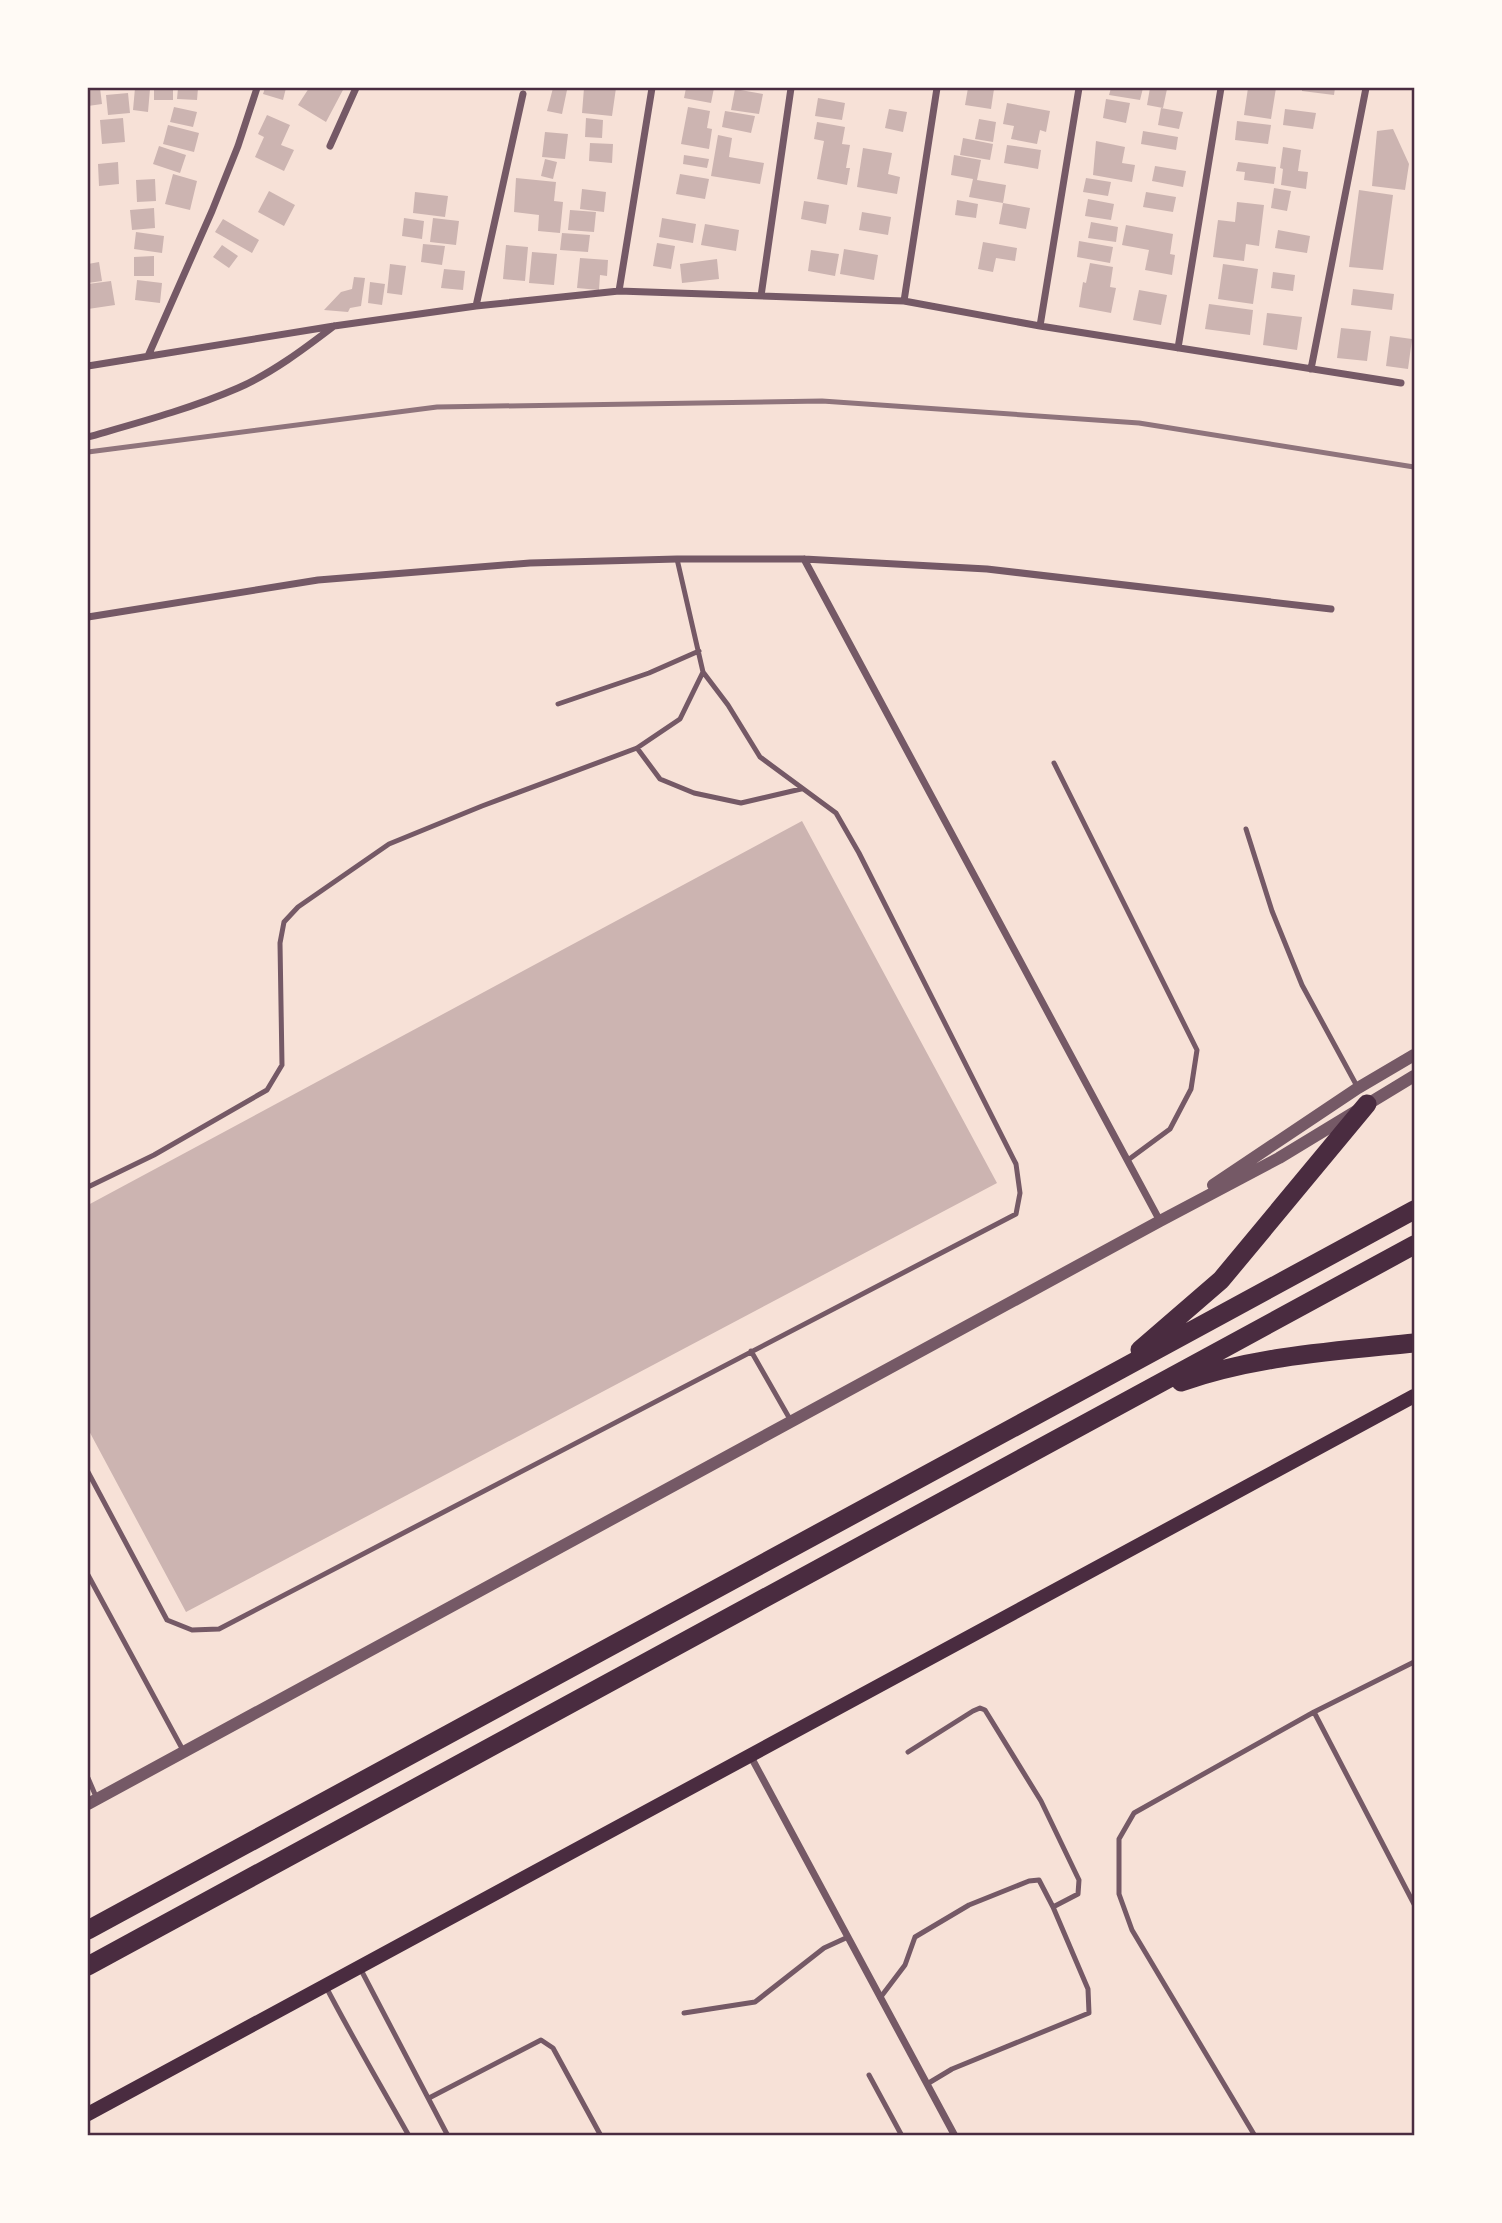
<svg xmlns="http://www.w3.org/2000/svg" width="1502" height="2223" font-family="Mulish,sans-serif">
  <rect width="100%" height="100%" fill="#f7e1d7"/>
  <!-- building -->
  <path fill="#ccb4b1" d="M88,88H100L102,104L88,106Z
    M135,88L150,89L148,112L133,110Z
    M154,88H173V100H154Z
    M178,88H198L197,100L177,99Z
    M265,88H286L283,100L263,94Z
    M309,88H344L326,122L298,105Z
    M553,88L567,90L562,114L547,111Z
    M584,88H616L612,116L582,113Z
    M686,88H714L711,103L684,98Z
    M968,88L994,89L991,109L965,105Z
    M1111,88H1143L1140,100L1109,95Z
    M1150,88L1167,89L1163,108L1147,105Z
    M1248,88H1276L1271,119L1244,115Z
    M1302,88H1335L1334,95L1302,91Z
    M735,89L763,94L759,114L731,110Z
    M128,93L130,113L108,115L106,95Z
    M818,98L845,103L842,120L815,116Z
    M1106,99L1130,103L1126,123L1103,118Z
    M1007,103L1050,111L1046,132L1040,130L1037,144L1011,139L1014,126L1003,124Z
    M174,107L197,112L193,127L170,122Z
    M688,107L710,111L707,128L712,129L709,149L681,144Z
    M1161,108L1183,112L1179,129L1158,125Z
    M889,109L907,112L903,132L885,128Z
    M1285,109L1316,113L1313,129L1283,125Z
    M725,111L755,116L751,133L722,127Z
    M267,115L290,125L281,145L294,150L284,171L255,157L264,137L258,134Z
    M123,118L125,142L102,144L100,120Z
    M586,118L603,120L602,138L585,137Z
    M979,119L996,122L993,142L975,139Z
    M1237,121L1271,125L1268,144L1235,140Z
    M817,122L845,127L842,144L850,145L846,168H850L847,185L817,179L824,141L814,139Z
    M168,125L199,133L194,152L163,144Z
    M1393,129L1409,164L1405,190L1372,186L1377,131Z
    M1143,131L1178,137L1176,150L1141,144Z
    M545,132L568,134L565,159L542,157Z
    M718,135L732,138L729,157L764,163L760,184L711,176Z
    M963,138L993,144L990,160L960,155Z
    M1096,141L1125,147L1122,163L1135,165L1132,182L1093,175Z
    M590,143L613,144L612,163L589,161Z
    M1007,145L1041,150L1038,169L1004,163Z
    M159,146L186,155L180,173L153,164Z
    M1283,147L1301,150L1298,171L1308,172L1306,189L1281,185L1283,169L1280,168Z
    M863,148L892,153L888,174L900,177L897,194L857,187Z
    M684,155L709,159L707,168L683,164Z
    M954,155L981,160L977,180L1006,185L1003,203L969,197L973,179L951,175Z
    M545,159L557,162L553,179L541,176Z
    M118,162L119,184L99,186L98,164Z
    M1238,162L1276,167L1274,184L1244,180L1245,172L1236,171Z
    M1155,166L1186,171L1183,187L1152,181Z
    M173,174L197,181L190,210L165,204Z
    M680,174L709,179L705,199L676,194Z
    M516,178L556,182L554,201L563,202L560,233L538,231L539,215L514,212Z
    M1086,178L1111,182L1108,196L1083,192Z
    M155,179L156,201L137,202L136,180Z
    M1274,188L1291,191L1287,211L1271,208Z
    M582,189L606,192L604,212L580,209Z
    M1359,190L1393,195L1383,270L1349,267Z
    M269,191L295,205L284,226L258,212Z
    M415,192L448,196L445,217L413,213Z
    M1146,192L1176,197L1173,212L1143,207Z
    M1088,199L1114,204L1111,220L1085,216Z
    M957,200L978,204L976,218L955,215Z
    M804,201L829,205L826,224L801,219Z
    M1237,202L1264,205L1259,246L1246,244L1244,261L1213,257L1218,220L1235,222Z
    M1003,203L1030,208L1026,229L999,224Z
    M154,208L155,228L132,230L130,210Z
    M570,210L596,212L594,232L568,230Z
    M862,212L891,217L888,235L859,230Z
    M404,218L424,221L422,239L402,236Z
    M433,218L459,221L456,245L430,242Z
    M662,218L696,224L693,243L659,237Z
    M223,219L259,240L252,253L215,232Z
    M1091,222L1118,227L1116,242L1088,238Z
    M705,224L739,230L736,251L701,245Z
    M1126,225L1173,234L1170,254L1175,255L1172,275L1145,270L1149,250L1122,245Z
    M1278,230L1310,236L1307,253L1275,248Z
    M136,232L164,236L162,253L134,249Z
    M562,233L590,235L588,252L560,250Z
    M1079,241L1113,247L1110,263L1077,257Z
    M983,242L1017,248L1015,261L996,258L993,272L978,269Z
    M657,243L675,246L671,269L653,266Z
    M423,244L445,246L442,265L421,262Z
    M222,245L238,256L229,268L213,257Z
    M506,245L528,247L525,281L503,279Z
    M844,249L878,255L874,280L840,274Z
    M811,250L839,254L835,276L808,271Z
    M532,252L557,254L554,285L529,283Z
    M154,256V276H134V257Z
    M580,258L608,260L607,276L600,275L599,290L577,288Z
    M717,259L719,279L682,283L680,264Z
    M99,262L102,281L88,283V264Z
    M1090,263L1113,267L1110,287L1116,288L1111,313L1079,307L1083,282L1086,283Z
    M390,264L406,266L402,295L387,293Z
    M1223,264L1258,269L1253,304L1218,299Z
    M444,269L465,271L463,290L441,288Z
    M1273,272L1295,275L1293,291L1271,288Z
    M354,277L365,278L361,306L350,308L348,312L324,310L341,292L352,289Z
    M137,280L162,283L160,303L135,300Z
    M111,281L115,305L88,309V284Z
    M370,282L385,284L382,305L368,303Z
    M1353,289L1394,294L1392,310L1351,305Z
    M1139,290L1167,295L1161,325L1133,320Z
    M1209,304L1253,310L1250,335L1205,329Z
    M1267,313L1302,317L1297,350L1263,345Z
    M1341,328L1371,331L1367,361L1337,358Z
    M1390,336L1412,339L1408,369L1386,366Z
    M802,821L997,1183L186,1612L88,1429V1205Z"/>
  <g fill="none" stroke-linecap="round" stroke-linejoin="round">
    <!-- service -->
    <path stroke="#755966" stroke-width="5" d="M558,704L649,673L699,651
      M637,748L660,779L694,793L741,803L801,789
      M1054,763L1197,1050L1191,1089L1170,1129L1128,1160
      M1246,829L1272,911L1302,985L1358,1088
      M88,1187L154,1155L267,1090L282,1065L280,943L284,922L298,907L389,844L482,806L637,748L680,719L703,672
      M751,1351L791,1421
      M88,1472L167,1620L192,1630L219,1629L1016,1214L1020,1193L1016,1164L859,853L836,813L760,757L728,705L703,672L677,559
      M88,1575L184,1752
      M1314,1712L1414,1904
      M908,1752L973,1711L980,1708L985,1710L1041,1801L1079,1880L1078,1894L1053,1907
      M88,1778L97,1799
      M360,1968L448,2136
      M325,1985C352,2037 381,2086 409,2136
      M880,1998L905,1965L915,1937L969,1905L1029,1881L1039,1880L1053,1907L1088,1989L1089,2013L952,2069L927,2084
      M684,2013L755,2002L824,1948L848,1937
      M869,2075L902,2136
      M429,2098L541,2040L553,2048L601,2136
      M1255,2136L1132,1930L1119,1894V1839L1134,1813L1314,1712L1414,1662"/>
    <!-- minor -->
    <path stroke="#755966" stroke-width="7" d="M330,146L356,88
      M619,291L652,88
      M761,296L791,88
      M904,301L937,88
      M476,306L523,94
      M1040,326L1079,88
      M1178,348L1221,88
      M148,356L212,211L238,146L257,88
      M88,366L334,326L476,306L619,291L904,301L1040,326L1401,383
      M1311,369L1366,88
      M88,437C137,423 190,409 238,388C272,373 304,349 334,326
      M804,559L1160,1221
      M88,617L318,580L530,563L677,559H804L987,569L1331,609
      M750,1755L955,2136"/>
    <!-- tertiary -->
    <path stroke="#755966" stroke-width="12" d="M1213,1185L1358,1088L1414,1055
      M88,1804L1160,1221L1279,1158L1414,1076"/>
    <!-- secondary -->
    <path stroke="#4a2c40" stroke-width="14" d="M88,2114L1414,1396"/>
    <!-- trunk -->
    <path stroke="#4a2c40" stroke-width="19" d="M1140,1350L1221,1280L1367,1104
      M1181,1382C1256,1356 1335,1351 1414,1343
      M88,1930L1414,1210
      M88,1966L1414,1245"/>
    <!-- rail -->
    <path stroke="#8f747c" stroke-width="5" d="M88,452L437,407L822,401L1139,423L1414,467"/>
  </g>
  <!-- border -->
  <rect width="1502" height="2223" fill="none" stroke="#fffaf5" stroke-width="178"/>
  <rect x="89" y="89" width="1324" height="2045" fill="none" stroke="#4a2c40" stroke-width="2.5"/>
</svg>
